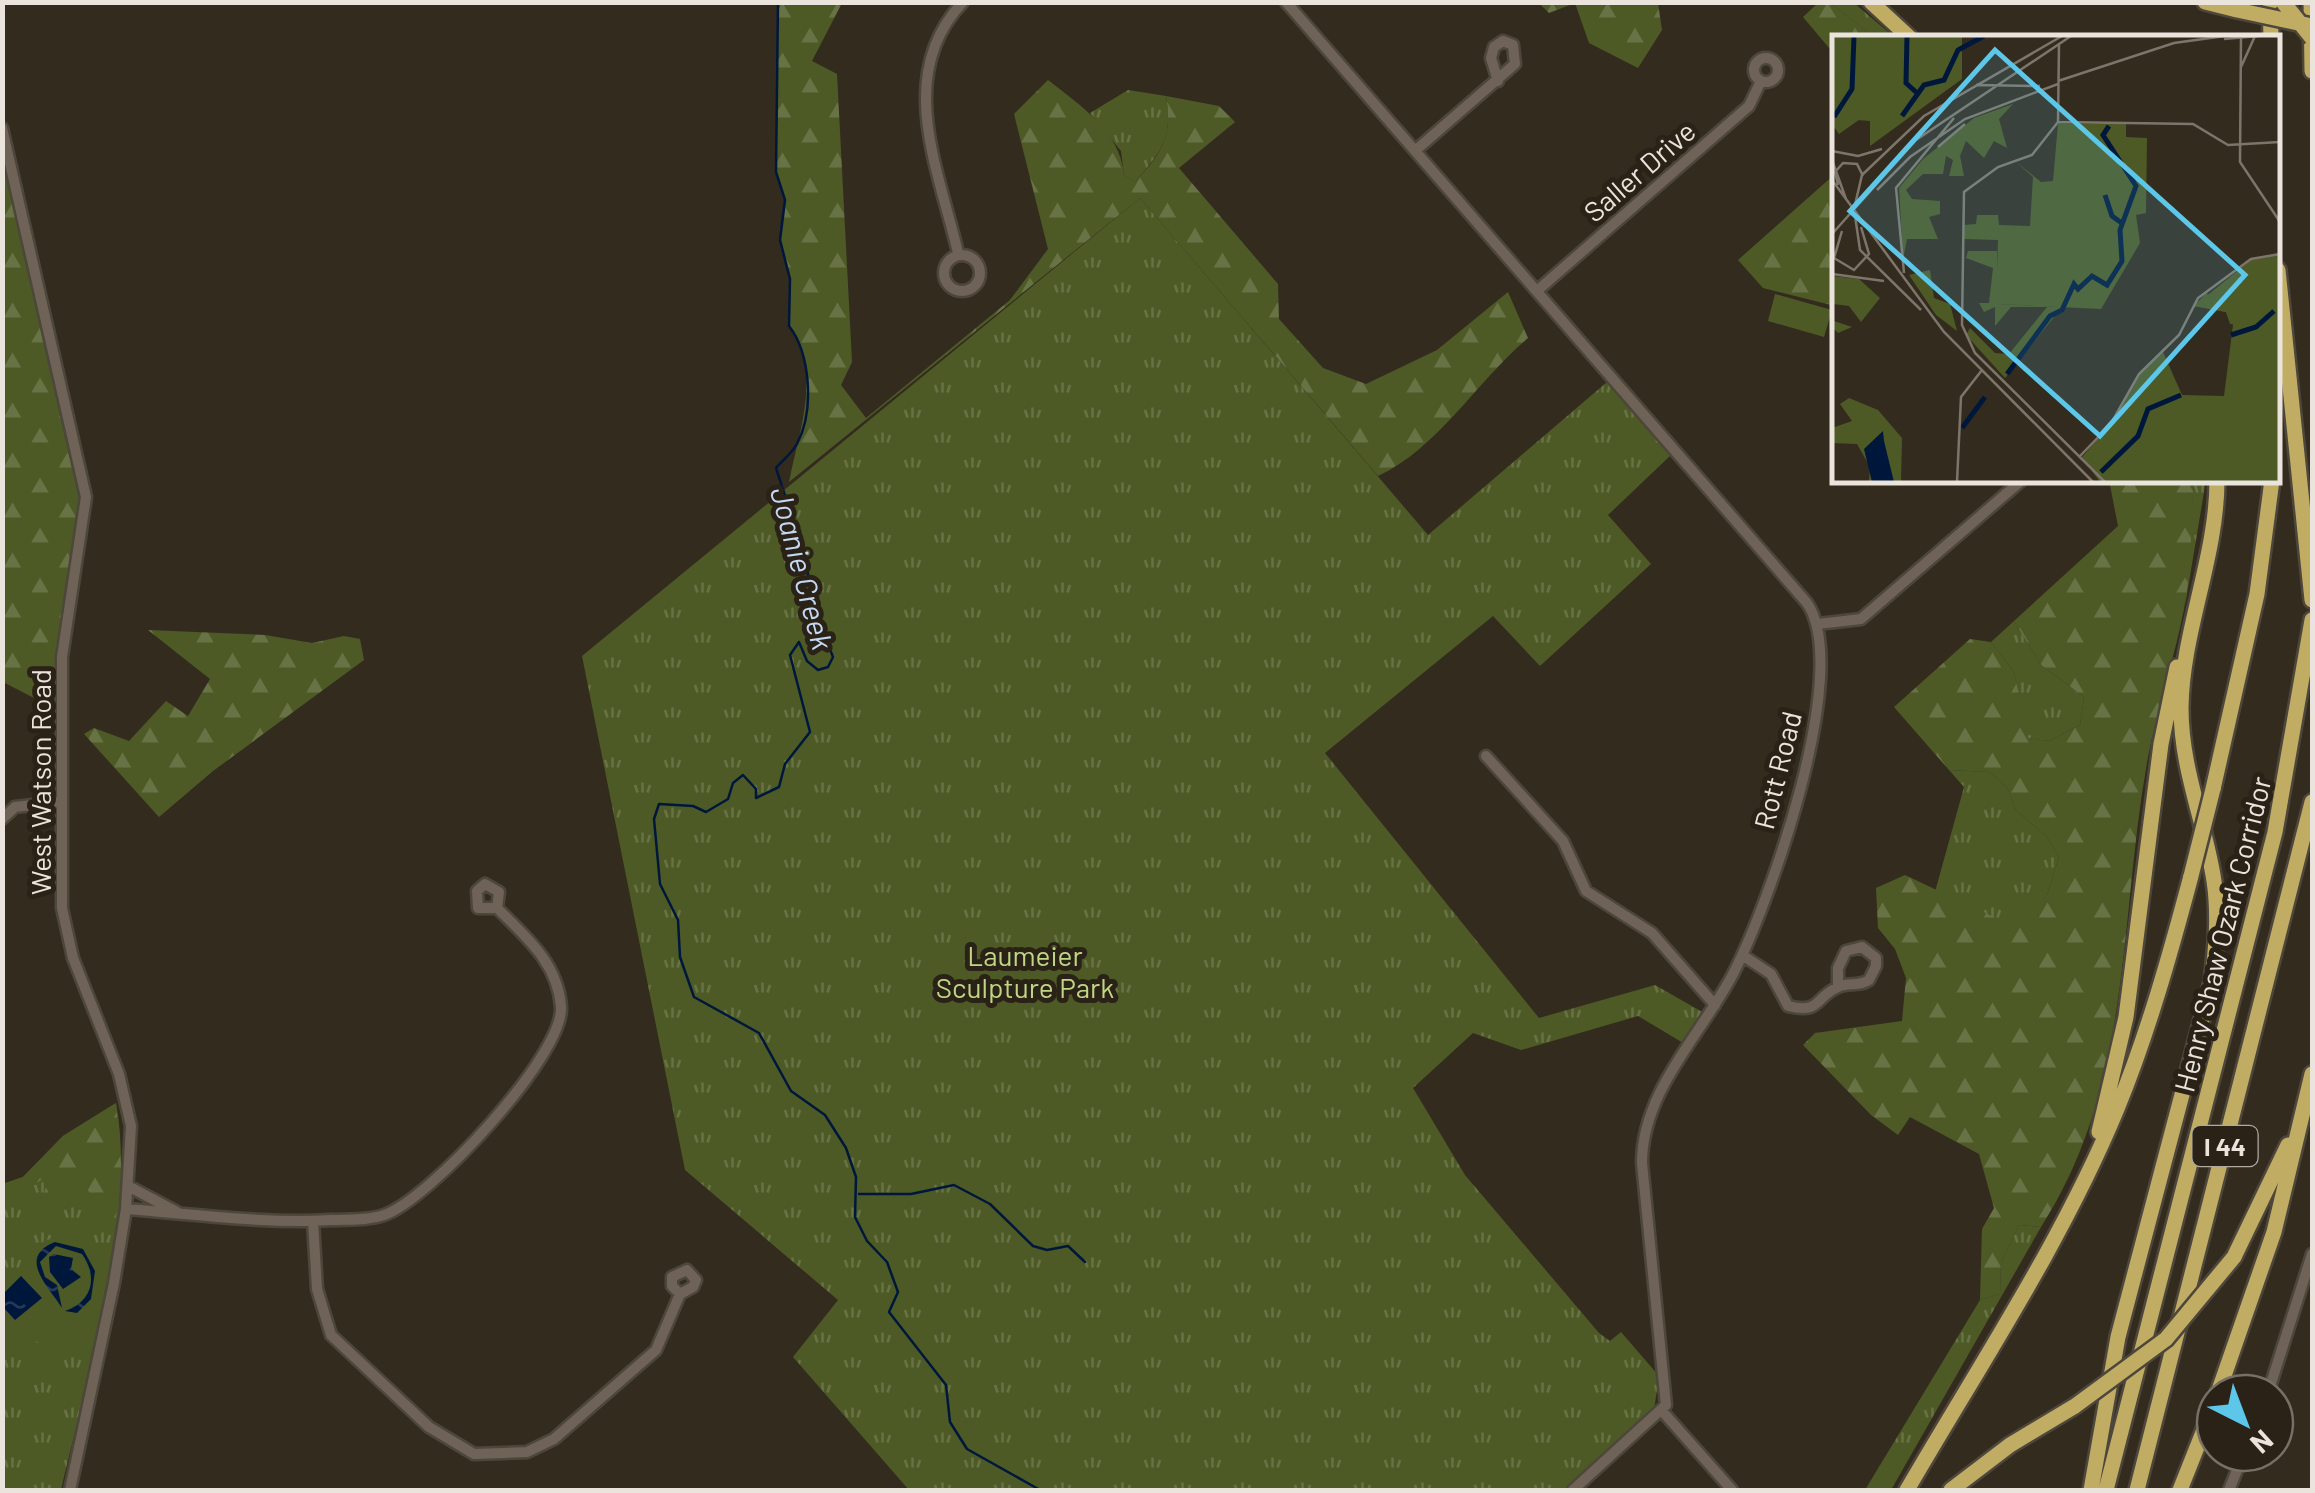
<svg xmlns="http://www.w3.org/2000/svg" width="2315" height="1493" font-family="Barlow,sans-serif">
  <defs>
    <pattern id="grass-tufts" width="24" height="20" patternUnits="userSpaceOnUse" patternTransform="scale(2.5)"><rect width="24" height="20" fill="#4d5a26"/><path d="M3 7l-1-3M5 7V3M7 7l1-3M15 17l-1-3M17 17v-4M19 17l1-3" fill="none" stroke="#677245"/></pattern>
    <pattern id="forest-firs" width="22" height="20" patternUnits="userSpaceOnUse" patternTransform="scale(2.5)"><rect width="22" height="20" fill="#4d5a26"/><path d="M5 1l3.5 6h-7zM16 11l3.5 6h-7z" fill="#677245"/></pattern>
    <pattern id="water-ripples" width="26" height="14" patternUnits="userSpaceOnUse" patternTransform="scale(2.5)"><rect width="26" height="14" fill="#00173c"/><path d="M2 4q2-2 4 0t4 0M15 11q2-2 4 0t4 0" fill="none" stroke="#253958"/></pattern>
  </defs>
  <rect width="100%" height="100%" fill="#342b1f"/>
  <!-- grass -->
  <path fill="url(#grass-tufts)" d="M1830,3H1854L1894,37H1874Z
    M1128,90L1166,96C1173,138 1162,151 1135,182L1124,175L1121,151L1090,113Z
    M1140,198L1428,535L1607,382L1671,455L1608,515L1651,564L1540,666L1493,616L1325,753L1539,1018L1655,985L1704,1013L1685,1044L1638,1016L1521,1050L1473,1033L1413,1088L1465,1175L1599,1333L1610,1341L1621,1332L1659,1376L1654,1410L1564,1490H909L793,1357L838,1300L685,1170L582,656Z
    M2194,480H2206L2185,606Z
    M2014,621L2041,665L2084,697L2080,725L2049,741L2027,738L2014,672L1991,642Z
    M1949,770L1989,772L2007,787L2016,810L2047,837L2059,857L2047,895L2005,923L1935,892L1964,787Z
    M116,1103C137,1216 87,1378 61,1490H3L2,1184L23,1177L63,1136Z
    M2019,1225L2041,1227L1891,1490H1865L1980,1300L2000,1294L2001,1262Z"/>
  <!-- forest -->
  <path fill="url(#forest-firs)" d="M778,3H842L812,61L837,74L852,362L841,385L866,418L1010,300L1048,249L1014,114L1048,80C1081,106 1120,131 1124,175L1135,182C1162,153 1173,137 1166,96L1219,106L1235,122L1179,168L1278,284L1279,319L1323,368L1366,384L1437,350L1508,292L1528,338C1477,381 1438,448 1378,476L1140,198L789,482C799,431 823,370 789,326L790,279L780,240L785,200L776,172Z
    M1539,3H1658L1662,30L1638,68L1589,43L1575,3L1549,13Z
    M1818,3H1830L1874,37L1835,38V55L1803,17Z
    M2,128L85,485L60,721L38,700L3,682Z
    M1835,174V306L1763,288L1738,260Z
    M2109,480H2194C2191,522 2192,567 2184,609C2174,659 2158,707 2148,757C2118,920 2134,1082 2041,1227L2019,1225L2001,1262L2000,1294L1980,1300L1982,1229L1994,1208L1979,1154L1910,1117L1898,1135L1871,1115L1803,1045L1815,1033L1902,1021L1906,978L1895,949L1878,928L1876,888L1905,875L2004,922L2023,895H2047L2059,857L2047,837L2016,810L2007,787L1989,772L1949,770L1894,707L1970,639L1991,642L2014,672L2028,738L2049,741L2080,725L2084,697L2041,665L2014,621L2118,526Z
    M148,630L265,635L312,643L344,636L360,639L364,660L213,771L159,817L84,734L94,728L129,741L166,701L188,716L210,679Z
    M116,1103L122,1176L114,1231L84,1184L47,1208L40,1205L48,1181L43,1179L3,1203V1184L23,1177L63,1136Z"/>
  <!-- pitch -->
  <path fill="#4d5a26" d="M1775,294L1832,310L1824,337L1768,321Z
    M55,1237L75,1240L110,1259L92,1352L49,1344L47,1349L40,1348V1342L27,1341L3,1327V1284L43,1242Z"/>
  <!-- water -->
  <path fill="url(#water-ripples)" d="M55,1242L83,1249L95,1271L91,1299L77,1313L65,1311C93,1301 98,1277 82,1254L56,1246L40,1262L45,1277L57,1285L62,1308C49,1287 16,1257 55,1242Z
    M54,1254L73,1258L71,1269L81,1277L63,1289L50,1272L49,1257Z
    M21,1276L42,1298L15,1320L3,1307V1294Z"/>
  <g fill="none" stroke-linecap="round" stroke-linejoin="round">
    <!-- stream -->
    <path stroke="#00173c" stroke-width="2.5" d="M778,2L776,172L785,200L780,240L790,279L789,326C810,353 815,410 797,444C792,453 783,460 776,468L805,557L814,609L833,657L828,667L818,670L807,661L799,642L790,655L810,732L785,764L779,787L756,798V789L743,775L733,783L728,799L706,812L693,806L659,804L654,819L660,884L678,920L680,957L694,997L759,1033L791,1091L825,1115L846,1148L856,1177L855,1217L867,1241L887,1262L898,1292L889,1312L946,1385L950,1422L967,1449L1040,1490
      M859,1194H911L954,1185L990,1204L1033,1246L1047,1250L1068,1246L1085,1262"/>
    <defs>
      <path id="minor" d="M1286,2L1807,603C1853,670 1769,905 1733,974C1701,1035 1642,1091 1642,1163L1666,1405L1573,1490
        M1754 70a12 12 0 1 1 24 0a12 12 0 1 1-24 0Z
        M2,128L86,497L62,657V908L73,958L119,1074L131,1126L126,1209L114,1283L70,1490
        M1416,150L1515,64L1513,45L1503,41L1494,47L1491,58L1498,81
        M958,253C939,170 894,74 963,2
        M944 273a18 18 0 1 1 36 0a18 18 0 1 1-36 0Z
        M1538,290L1749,106L1761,81
        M1818,624L1861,619L2022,480
        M1486,756L1563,841L1586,891L1652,933L1715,1005
        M2,819L15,807L59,802
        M1742,955L1771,974L1788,1006C1821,1014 1814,998 1838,987C1848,982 1859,987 1869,980L1876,966V958L1862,947L1846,951L1838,968V987
        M128,1186L177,1212
        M126,1209C195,1214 262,1224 331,1220C348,1219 367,1221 384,1215C429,1200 564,1055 561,1007C558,963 526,937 497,908L499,892L485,884L477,891L478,908H497
        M313,1221L317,1289L331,1335L429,1427L474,1454L527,1452L554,1439L656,1350L680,1294L693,1287L696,1280L687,1270L672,1277V1286L680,1294
        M2268,1393L2312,1254
        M1663,1412L1732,1490
        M2229,1490L2244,1453"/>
      <path id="highway" d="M1871,2L1910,38
        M2205,2L2237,10
        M2270,2L2271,38
        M2311,2L2312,71
        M2278,270L2312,600
        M2213,789L2257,594L2272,480
        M2099,1132L2126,1017L2161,744L2177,667
        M2234,1257L2288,1145
        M2218,1393L2274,1232L2312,1074
        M1907,1490C1979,1366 2062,1242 2117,1109C2148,1033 2170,955 2191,876
        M1951,1490L2010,1445L2075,1406
        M2091,1490L2118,1337L2212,981C2216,948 2219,914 2214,881C2205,822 2181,769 2181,708C2182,631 2217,557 2217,480
        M2106,1490L2275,832L2312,620
        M2137,1490L2312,802
        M2180,1490L2215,1402"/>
    </defs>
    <!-- minor casing -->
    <use href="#minor" stroke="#4d463b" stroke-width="15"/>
    <!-- highway casing -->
    <use href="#highway" stroke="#4d463b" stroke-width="20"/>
    <!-- minor -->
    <use href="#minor" stroke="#6e6356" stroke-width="10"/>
    <!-- highway -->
    <use href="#highway" stroke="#c1ac63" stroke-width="15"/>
    <defs>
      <path id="highway-bridge" d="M2283,2L2312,38
        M2237,10L2312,26
        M2191,876L2213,789
        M2075,1406L2166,1339L2234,1257"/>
    </defs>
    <!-- highway-bridge casing -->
    <use href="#highway-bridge" stroke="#4d463b" stroke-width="20" stroke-linecap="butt"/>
    <!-- highway-bridge -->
    <use href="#highway-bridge" stroke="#c1ac63" stroke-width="15"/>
  </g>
  <g text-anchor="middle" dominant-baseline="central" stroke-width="10" stroke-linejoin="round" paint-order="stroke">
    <!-- shield labels -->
    <rect fill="#2a2216" stroke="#b0aaa1" stroke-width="2.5" x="2192.5" y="1126" width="65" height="40" rx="8"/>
    <g font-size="25" font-weight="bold" fill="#eae4dc">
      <text x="2225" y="1146">I 44</text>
    </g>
    <!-- street labels -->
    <g font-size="28" fill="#eae4dc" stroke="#2a2216">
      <text transform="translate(1639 171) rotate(-41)">Saller Drive</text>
      <text transform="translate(1777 770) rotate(-76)">Rott Road</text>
      <text transform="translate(40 782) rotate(-90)">West Watson Road</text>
      <text transform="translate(2222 934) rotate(-76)">Henry Shaw Ozark Corridor</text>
    </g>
    <!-- park labels -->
    <g font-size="28" fill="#c0d685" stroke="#2a2216">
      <text x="1025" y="955">Laumeier<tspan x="1025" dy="32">Sculpture Park</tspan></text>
    </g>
    <!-- water labels -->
    <g font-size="30" font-style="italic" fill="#c4d8f3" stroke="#2a2216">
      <text transform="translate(803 568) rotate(75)">Joanie Creek</text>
    </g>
  </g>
  <!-- overview -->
  <g transform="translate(1832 35)">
    <rect width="448" height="448" fill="#342b1f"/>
    <path d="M0,1H130V44L38,111V86L0,83ZM226,89H294V102L315,103L314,178L304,180L308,208L269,274L164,269L166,205L132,204V190L144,189L145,180H166L167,190L198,191L201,142L183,126L209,147L221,146ZM447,220V290L398,289L394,277L362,271L419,225ZM17,363L46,375L70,403L69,447H37L38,432L25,409L0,408V393L20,386L8,369Z" fill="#4d5a26"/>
    <path d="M0,36L2,38L62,60L7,99L0,89ZM181,69L167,84L175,113L162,106L152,123L134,106L128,121L132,141H117L121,125L114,121L111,139H91L74,155L80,164L108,166V179L97,182L106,204H75L71,224L67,153L91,124L142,83ZM136,216H165V269L230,272L173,343L134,300L138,293L163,318L177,319L215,272H179L163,291V272L152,277L147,268H157L161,233L134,223ZM447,229V259L435,265L446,274L447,268V447H268L250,422L278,390L307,339L331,317L350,360L392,361L401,290L394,277L362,271L375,257L378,270L393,271L399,263L413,281L410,271L437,250L440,232ZM98,235L102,263L118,269L125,296L104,280L77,240ZM0,241L27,244L48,263L29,287L17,271L1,269L2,286L20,292L6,298L0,292Z" fill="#4d5a26"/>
    <path d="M51,396L52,406L62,447H40L32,414Z" fill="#00173c"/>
    <path fill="none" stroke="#00173c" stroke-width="5" d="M75,1L74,48L85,58M70,81L92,50L112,45L126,15L152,1M2,82L20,54L22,1M273,160L280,181L291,189M399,300L424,292L442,276M175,339L218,281L230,275L242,249L246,254L260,241L275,250L290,226L288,195L304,151L271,100L277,91M130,393L153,362M269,437L306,401L316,374L349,360"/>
    <path fill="none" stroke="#7d756b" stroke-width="2.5" d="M409,1L408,127L448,187M392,4L427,1M409,32L423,1M226,46L342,8L393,1M144,50L208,51M226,87L200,120L166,132L132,157L130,290L143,318L273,447M226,87L361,89L396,110L448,107M226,87L227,10M106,112L133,89M0,116L26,121L50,114M0,125L14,164M0,145L112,297L261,447M6,150L3,137L11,128L25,129L31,141M45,155L78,122L133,84L226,49M10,196L2,223L22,235L37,219L29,192M0,199L84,105L239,1M72,238L64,153L122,83M0,239L52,246M89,275L28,215L22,174L30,140L92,81L230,1M248,421L278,390L307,339L347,300L366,263L419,224L448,219M125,447L129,362L150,335"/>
    <path fill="#5cc7e8" fill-opacity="0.15" stroke="#5cc7e8" stroke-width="5" d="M163,15L413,240L268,401L18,176Z"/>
    <rect width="448" height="448" fill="none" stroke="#eae4dc" stroke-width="5"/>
  </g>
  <!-- border -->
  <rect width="2315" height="1493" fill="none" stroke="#eae4dc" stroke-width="10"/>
  <!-- north arrow -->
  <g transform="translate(2245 1423) rotate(138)"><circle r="48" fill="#2a2216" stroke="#777065" stroke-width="2.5"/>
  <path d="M0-8L18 38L0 25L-18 38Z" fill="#5cc7e8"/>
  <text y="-15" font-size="28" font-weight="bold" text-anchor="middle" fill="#eae4dc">N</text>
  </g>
</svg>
